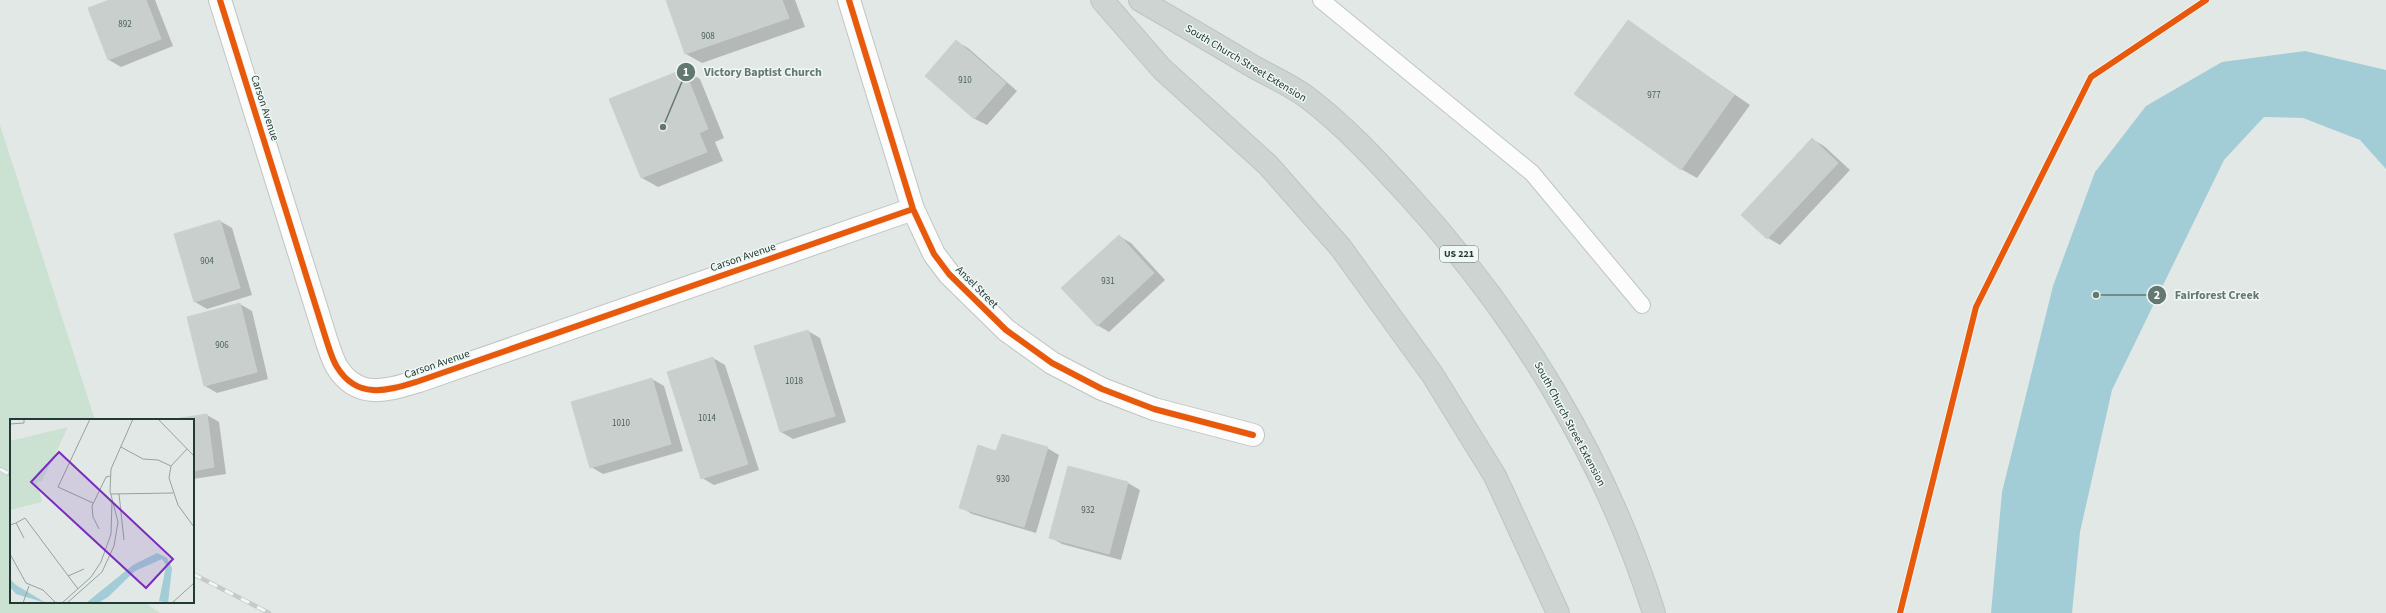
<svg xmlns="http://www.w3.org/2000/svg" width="2386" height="613" font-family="'Source Sans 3',sans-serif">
  <rect width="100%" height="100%" fill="#e2e8e5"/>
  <!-- green -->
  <path fill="#cbe1d2" d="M0,125L95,420H11V602H144L160,613H0Z"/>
  <!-- water -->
  <path fill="#a2cdd6" d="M2305,51L2386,70V169L2360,140L2303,118L2264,117L2224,160L2112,390L2080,532L2072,613H1991L2002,492L2053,286L2095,172L2146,106L2222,62Z"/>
  <!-- shadow -->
  <path fill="#0003" d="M112,0H155L173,46L121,67L109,60Z
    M667,0H795L805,27L702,63L686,54Z
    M1628,21L1750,105L1697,178L1681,169Z
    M956,41L968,48L1017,91L987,125L975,119L926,76Z
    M684,70L700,79L724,138L715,142L723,161L658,187L642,178Z
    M1812,139L1824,146L1850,170L1780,245L1768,238L1742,215Z
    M220,221L232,228L252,295L207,309L195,302L176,235Z
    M1119,236L1131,243L1165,280L1109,332L1097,325Z
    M240,304L252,311L268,379L217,393L205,386Z
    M808,331L820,338L846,422L793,439L781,432L755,347Z
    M713,358L725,365L759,470L714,485L702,478Z
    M652,379L664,386L683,451L603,474L591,467Z
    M207,415L219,422L226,474L193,479V420H175Z
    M1047,448L1059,455L1036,533L972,514L960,507L997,452Z
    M1069,467L1128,483L1140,490L1121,560L1062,544L1050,537Z"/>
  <!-- building -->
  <path fill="#c9cfcd" stroke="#cbd1ce" d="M109,0H146L161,39L108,60L88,8Z
    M666,0H782L789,18L685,54Z
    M1628,20L1734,95L1681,170L1574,94Z
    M956,40L1006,83L974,119L925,76Z
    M684,69L708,129L699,133L707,152L641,178L609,99Z
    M1812,138L1838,163L1767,239L1741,215Z
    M220,220L240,288L194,302L174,234Z
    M1119,235L1154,273L1097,326L1061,288Z
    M240,303L257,372L204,386L187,317Z
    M808,330L835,416L780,432L754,346Z
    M713,357L748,464L701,479L667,372Z
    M652,378L671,444L590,468L571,402Z
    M207,414L214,467L193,471V420H168Z
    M1002,434L1048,447L1024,527L959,508L978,445L996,451Z
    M1068,466L1128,482L1109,554L1049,538Z"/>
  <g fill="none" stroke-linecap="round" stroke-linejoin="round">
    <defs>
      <path id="service" d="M1321,0L1532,173L1642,305"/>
      <path id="minor" d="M220,0L326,339C329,348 332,359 337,367C358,401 389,390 419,381L913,209
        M849,0L913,209L934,254L949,274L1006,330L1052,363L1102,389L1154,409L1253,435"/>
      <path id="primary" d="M1102,0L1162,69L1268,165L1341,248L1432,374L1495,476L1558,613
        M1140,0C1178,22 1216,44 1254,67C1272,77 1292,86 1308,98C1345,126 1378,162 1409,196C1518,316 1605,457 1654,613"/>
    </defs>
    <!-- service casing -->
    <use href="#service" stroke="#bfc5c2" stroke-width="18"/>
    <!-- minor casing -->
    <use href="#minor" stroke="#bfc5c2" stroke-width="24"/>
    <!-- primary casing -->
    <use href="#primary" stroke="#bbc5c2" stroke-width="24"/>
    <!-- service -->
    <use href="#service" stroke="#fbfcfb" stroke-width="16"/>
    <!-- minor -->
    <use href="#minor" stroke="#fbfcfb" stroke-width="22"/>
    <!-- primary -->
    <use href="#primary" stroke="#cdd4d2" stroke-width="22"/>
    <defs>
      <path id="rail" d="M0,469L11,475
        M193,574L269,613"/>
    </defs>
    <!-- rail casing -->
    <use href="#rail" stroke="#c6cac9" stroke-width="4.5"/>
    <!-- rail -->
    <use href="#rail" stroke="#f0f7f4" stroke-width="3" stroke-dasharray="9" stroke-linecap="butt"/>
    <defs>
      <path id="cycleway" d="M220,0L326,339C329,348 332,359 337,367C358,401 389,390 419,381L913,209
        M849,0L913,209L934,254L949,274L1006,330L1052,363L1102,389L1154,409L1253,435
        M1900,613L1976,307L2091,77L2206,0"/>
    </defs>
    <!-- cycleway casing -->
    <use href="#cycleway" stroke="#f0f7f4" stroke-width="8"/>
    <!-- cycleway -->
    <use href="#cycleway" stroke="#e8590c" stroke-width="6"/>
  </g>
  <g text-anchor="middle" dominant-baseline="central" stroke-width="3" stroke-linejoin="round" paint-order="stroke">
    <!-- number labels -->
    <g font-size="9" fill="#4b615c">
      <text x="125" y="24">892</text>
      <text x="708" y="36">908</text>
      <text x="965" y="80">910</text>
      <text x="1654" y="95">977</text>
      <text x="207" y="261">904</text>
      <text x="1108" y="281">931</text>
      <text x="222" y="345">906</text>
      <text x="794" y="381">1018</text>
      <text x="707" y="418">1014</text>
      <text x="621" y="423">1010</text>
      <text x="1003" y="479">930</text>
      <text x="1088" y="510">932</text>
    </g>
    <!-- shield labels -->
    <rect fill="#f0f7f4" stroke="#5e736e" stroke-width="1" x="1440" y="246" width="38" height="16" rx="3"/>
    <g font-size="10" font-weight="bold" fill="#203b35">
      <text x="1459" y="254">US 221</text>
    </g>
    <!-- street labels -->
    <g font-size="11" fill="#203b35" stroke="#f0f7f4">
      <text transform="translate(1246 63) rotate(31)">South Church Street Extension</text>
      <text transform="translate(265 108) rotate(72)">Carson Avenue</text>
      <text transform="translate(743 257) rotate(-19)">Carson Avenue</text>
      <text transform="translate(977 287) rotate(45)">Ansel Street</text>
      <text transform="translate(437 364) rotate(-19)">Carson Avenue</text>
      <text transform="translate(1570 424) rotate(62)">South Church Street Extension</text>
    </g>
  </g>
  <!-- overview -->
  <g transform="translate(10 419)">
    <rect width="184" height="184" fill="#e2e8e5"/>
    <path d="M58,8L32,62L27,63L32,83L0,91V22Z" fill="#cbe1d2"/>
    <path d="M147,134L157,139L162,149L158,184L149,182L155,152L156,146L152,140L125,152L98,178L88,184H76L123,146ZM0,160L6,166L36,184L6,175L0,168Z" fill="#a2cdd6"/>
    <path fill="none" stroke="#94a39f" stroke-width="1" d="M80,0L48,68L83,84M148,0L184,37M0,5L14,4V0M111,28L133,40L148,41L161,47M177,30L161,47L159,59L168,86L184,108M101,75L163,74M109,75L114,121M6,104L15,99L68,170M0,106L6,104L14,119M89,110L83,98L82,87L96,58L100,57M0,135L16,164L33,171L46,184M58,157L74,150M13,184L19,167M52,184L81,158L91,143L101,115L102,82M57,184L92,153L104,127L108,103L100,72L101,50L123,0M162,184L184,164"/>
    <path fill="#7b2cbf" fill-opacity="0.15" stroke="#7b2cbf" stroke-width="2" d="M49,33L163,140L136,169L21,63Z"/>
    <rect width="184" height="184" fill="none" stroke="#203b35" stroke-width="2"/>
  </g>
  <!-- callouts -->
  <path fill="none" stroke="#647873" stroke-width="1.5" d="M663 127L686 72M2096 295L2157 295"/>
  <g fill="#647873" stroke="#f0f7f4" stroke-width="1.5">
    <circle cx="663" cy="127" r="4"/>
    <circle cx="2096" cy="295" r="4"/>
    <circle cx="686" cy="72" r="10"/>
    <circle cx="2157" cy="295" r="10"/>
  </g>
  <g font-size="12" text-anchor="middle" font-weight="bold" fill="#fff">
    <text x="686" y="76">1</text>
    <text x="2157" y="299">2</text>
  </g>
  <g font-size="12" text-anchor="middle" font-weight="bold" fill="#647873" stroke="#f0f7f4" stroke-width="3" stroke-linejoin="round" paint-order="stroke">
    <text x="763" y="76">Victory Baptist Church</text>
    <text x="2217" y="299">Fairforest Creek</text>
  </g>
</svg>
